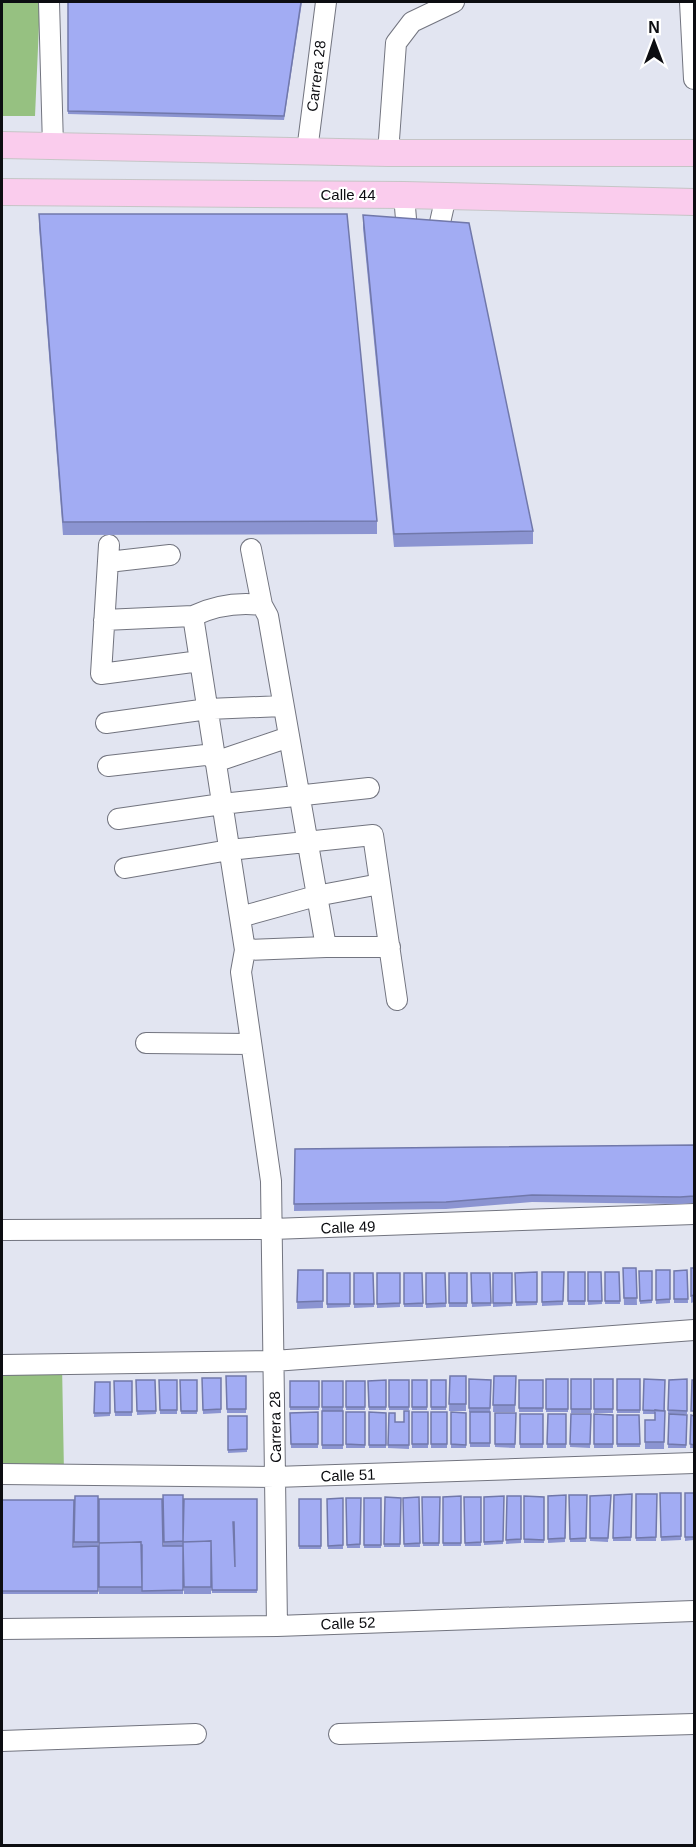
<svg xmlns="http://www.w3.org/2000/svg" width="696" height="1847" font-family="Arial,sans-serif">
  <rect width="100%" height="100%" fill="#e2e5f1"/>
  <!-- green -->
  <path fill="#96c181" d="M2,2H40L35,116H2Z
    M62,1364L64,1473L2,1475V1365Z"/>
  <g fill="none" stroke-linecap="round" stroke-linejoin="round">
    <defs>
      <path id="minor" d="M49,2L53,146
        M690,2L694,79
        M307,151L326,2
        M388,153L396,43L412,22L454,2
        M398,243L406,219L404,195
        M446,245L439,227L446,196
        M109,545L101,674L200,661
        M251,549L262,605
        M108,562L170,555
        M104,620L193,616
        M106,723L208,709L283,706
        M215,762L289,737
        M108,766L214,754
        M118,819L222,804L369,788
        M125,868L229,850L373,835L397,1000
        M240,917L316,896L380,884
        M326,947H390
        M245,950L326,947L268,616L262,605C237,602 216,605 193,616L245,950L241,972L271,1181L277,1626
        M146,1043L251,1044
        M2,1230L272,1229L694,1214
        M2,1365L274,1361L694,1330
        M2,1474L275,1477L694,1463
        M2,1629L277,1626L694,1611
        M339,1734L694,1724
        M2,1741L196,1734"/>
      <path id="major" d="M2,145L388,153H694
        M2,192L404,195L694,202"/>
    </defs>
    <!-- minor casing -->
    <use href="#minor" stroke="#72747f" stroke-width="22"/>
    <!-- major casing -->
    <use href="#major" stroke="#c5c5c6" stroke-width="28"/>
    <!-- minor -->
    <use href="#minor" stroke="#fff" stroke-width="20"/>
    <!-- major -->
    <use href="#major" stroke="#facced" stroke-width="26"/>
  </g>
  <!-- wall -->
  <path fill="#8b94d1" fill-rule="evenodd" d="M68,2H302L284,120L68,114Z
    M39,214L377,521V534L63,535L39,227Z
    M363,215L533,531V544L394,547L363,228Z
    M694,1145V1203L680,1204L532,1202L446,1209L294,1211L295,1149Z
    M623,1268H636L637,1305H624Z
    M691,1268H694V1302L691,1303Z
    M298,1270H323V1308L297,1309Z
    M656,1270H670V1303L656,1304Z
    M687,1270L688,1303H674V1271Z
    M639,1271H652V1303L640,1304Z
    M537,1272V1305L516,1306L515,1273Z
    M542,1272H564L563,1305L542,1306Z
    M568,1272H585V1305H568Z
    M588,1272H601L602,1304L588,1305Z
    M605,1272H619L620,1304H605Z
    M327,1273H350V1307L327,1308Z
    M354,1273H373L374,1307L354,1308Z
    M377,1273H400V1307L377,1308Z
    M404,1273H422L423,1307H404Z
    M426,1273H445L446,1307L426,1308Z
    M449,1273H467V1307H449Z
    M471,1273H490L491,1306L472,1307Z
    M493,1273H512V1306L493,1307Z
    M226,1376H246V1413H227Z
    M450,1376H466V1411H449Z
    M494,1376H516L515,1412H493Z
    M202,1378H221V1413L203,1414Z
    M469,1379L491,1380L490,1412H469Z
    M546,1379H568V1412H546Z
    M571,1379H591V1413H571Z
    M594,1379H613V1413H594Z
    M617,1379H640V1413H617Z
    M644,1379L665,1380L664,1449H645V1420H655V1414H643Z
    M687,1379V1414H668L669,1380Z
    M136,1380H155L156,1414L137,1415Z
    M159,1380H177V1414H160Z
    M180,1380H197V1414H181Z
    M386,1380V1410H369L368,1381Z
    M389,1380H409V1410H389Z
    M412,1380H427V1410H412Z
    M431,1380H446V1410H431Z
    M519,1380H543V1412H519Z
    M114,1381H132V1416H115Z
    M290,1381H319V1410H290Z
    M322,1381H343V1411H322Z
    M346,1381H365V1410H346Z
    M95,1382H110V1416L94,1417Z
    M322,1411H343V1449H322Z
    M409,1411V1449L388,1448L389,1413L395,1422H404Z
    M318,1412V1448H291L290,1413Z
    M346,1412H365V1448H346Z
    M369,1412L386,1413V1448H369Z
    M412,1412H428V1448H412Z
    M431,1412H447V1448H431Z
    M451,1412L466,1413V1448H451Z
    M470,1412H490V1447H470Z
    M495,1413H516L515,1448L495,1447Z
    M520,1414H543V1448H520Z
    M548,1414H566V1448H547Z
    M571,1414H591L590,1448L570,1447Z
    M594,1414L613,1415V1448H594Z
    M669,1414L687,1415L686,1448H668Z
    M617,1415H639L640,1447H617Z
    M691,1415L694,1416V1448H690Z
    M228,1416H247V1452L228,1453Z
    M660,1493H681V1540L661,1541Z
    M685,1493H694V1540L685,1541Z
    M632,1494L631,1541H613L614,1495Z
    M636,1494H657L656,1541H636Z
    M163,1495H183V1594H142V1549H141L142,1594H99V1499L164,1546Z
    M566,1495L565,1542L548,1543V1496Z
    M569,1495H587L586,1542H570Z
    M611,1495L608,1542L590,1541V1496Z
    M75,1496H98V1594H2V1500L74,1547Z
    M461,1496V1546H443V1497Z
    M504,1496L503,1544L484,1545V1497Z
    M507,1496H521V1543L506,1544Z
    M524,1496L544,1497V1543H524Z
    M385,1497L401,1498L400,1547H384Z
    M419,1497L420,1547H404L403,1498Z
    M422,1497H440L439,1546H423Z
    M464,1497H481V1546H465Z
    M343,1498V1549H328L327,1499Z
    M346,1498H361L360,1548H347Z
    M364,1498H381V1548H364Z
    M257,1499V1593H212L211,1548V1594H184L183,1548ZM233,1525H234L235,1566Z
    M299,1499H321V1549H299Z"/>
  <!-- building -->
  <path fill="#a2acf3" stroke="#7178aa" stroke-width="1.5" fill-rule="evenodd" d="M68,2H301L284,116L68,111Z
    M39,214H347L377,521L63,522Z
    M363,215L469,223L533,531L394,534Z
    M694,1145V1196L680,1197L532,1195L446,1202L294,1204L295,1149Z
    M623,1268H636L637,1298H624Z
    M691,1268H694V1295L691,1296Z
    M298,1270H323V1301L297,1302Z
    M656,1270H670V1299L656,1300Z
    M687,1270L688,1299H674V1271Z
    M639,1271H652V1300L640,1301Z
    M537,1272V1302H516L515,1273Z
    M542,1272H564L563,1301L542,1302Z
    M568,1272H585V1301H568Z
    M588,1272H601L602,1301H588Z
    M605,1272H619L620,1301H605Z
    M327,1273H350V1304H327Z
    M354,1273H373L374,1304H354Z
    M377,1273H400V1303L377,1304Z
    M404,1273H422L423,1303L404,1304Z
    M426,1273H445L446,1303L426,1304Z
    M449,1273H467V1303H449Z
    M471,1273H490L491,1303H472Z
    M493,1273H512V1303H493Z
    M226,1376H246V1409H227Z
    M450,1376H466V1404H449Z
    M494,1376H516L515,1405H493Z
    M202,1378H221V1409L203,1410Z
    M469,1379L491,1380L490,1408H469Z
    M546,1379H568V1409H546Z
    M571,1379H591V1409H571Z
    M594,1379H613V1409H594Z
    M617,1379H640V1410H617Z
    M644,1379L665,1380L664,1411L643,1410Z
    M687,1379V1411L668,1410L669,1380Z
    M136,1380H155L156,1411H137Z
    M159,1380H177V1410H160Z
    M180,1380H197V1411H181Z
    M386,1380V1407H369L368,1381Z
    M389,1380H409V1407H389Z
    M412,1380H427V1407H412Z
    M431,1380H446V1407H431Z
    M519,1380H543V1408H519Z
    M692,1380H694V1411H691Z
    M114,1381H132V1412H115Z
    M290,1381H319V1407H290Z
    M322,1381H343V1407H322Z
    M346,1381H365V1407H346Z
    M95,1382H110V1413H94Z
    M655,1410L665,1411L664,1442H645V1420H655Z
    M322,1411H343V1445H322Z
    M404,1411H409V1445H388L389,1413H395V1422H404Z
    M318,1412V1444H291L290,1413Z
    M346,1412H365V1445L346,1444Z
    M369,1412L386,1413V1445H369Z
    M412,1412H428V1444H412Z
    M431,1412H447V1444H431Z
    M451,1412L466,1413V1445L451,1444Z
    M470,1412H490V1443H470Z
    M495,1413H516L515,1444H495Z
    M520,1414H543V1444H520Z
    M548,1414H566V1444H547Z
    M571,1414H591L590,1444H570Z
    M594,1414L613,1415V1444H594Z
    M669,1414L687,1415L686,1445L668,1444Z
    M617,1415H639L640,1444H617Z
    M691,1415L694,1416V1445L690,1444Z
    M228,1416H247V1449L228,1450Z
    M660,1493H681V1536L661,1537Z
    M685,1493H694V1537H685Z
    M632,1494L631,1537L613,1538L614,1495Z
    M636,1494H657L656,1537L636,1538Z
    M163,1495H183V1541L164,1542Z
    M566,1495L565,1538L548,1539V1496Z
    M569,1495H587L586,1538L570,1539Z
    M611,1495L608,1538H590V1496Z
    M75,1496H98V1542H74Z
    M461,1496V1543H443V1497Z
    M504,1496L503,1541L484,1542V1497Z
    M507,1496H521V1539L506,1540Z
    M524,1496L544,1497V1540L524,1539Z
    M385,1497L401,1498L400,1544H384Z
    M419,1497L420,1543L404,1544L403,1498Z
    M422,1497H440L439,1543H423Z
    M464,1497H481V1542L465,1543Z
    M343,1498V1545L328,1546L327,1499Z
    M346,1498H361L360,1544L347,1545Z
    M364,1498H381V1545H364Z
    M99,1499H162L163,1546H183V1590L142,1591V1545H141V1542L99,1543Z
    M184,1499H257V1590H212L211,1541L183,1542ZM233,1522H234L235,1567Z
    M299,1499H321V1546H299Z
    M2,1500H74L73,1547L98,1546V1591H2Z
    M211,1541V1587H184L183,1542Z
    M141,1542L142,1587H99V1543Z"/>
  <g text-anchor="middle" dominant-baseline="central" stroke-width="4.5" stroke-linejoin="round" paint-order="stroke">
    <!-- street labels -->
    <g font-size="15" fill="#0c0d11" stroke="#fff">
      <text transform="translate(316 76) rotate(-83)">Carrera 28</text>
      <text x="348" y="194">Calle 44</text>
      <text transform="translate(348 1227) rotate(-2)">Calle 49</text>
      <text transform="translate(275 1427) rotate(-91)">Carrera 28</text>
      <text transform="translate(348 1475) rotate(-2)">Calle 51</text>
      <text transform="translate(348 1623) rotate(-2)">Calle 52</text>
    </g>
  </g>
  <!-- border -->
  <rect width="696" height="1847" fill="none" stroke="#0c0d11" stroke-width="6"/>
  <!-- north arrow -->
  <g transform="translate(654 42)" stroke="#ffffff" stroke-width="4.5" paint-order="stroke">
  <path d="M0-4.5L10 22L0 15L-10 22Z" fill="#0c0d11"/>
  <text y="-9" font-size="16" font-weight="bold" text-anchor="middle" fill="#0c0d11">N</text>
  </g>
</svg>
